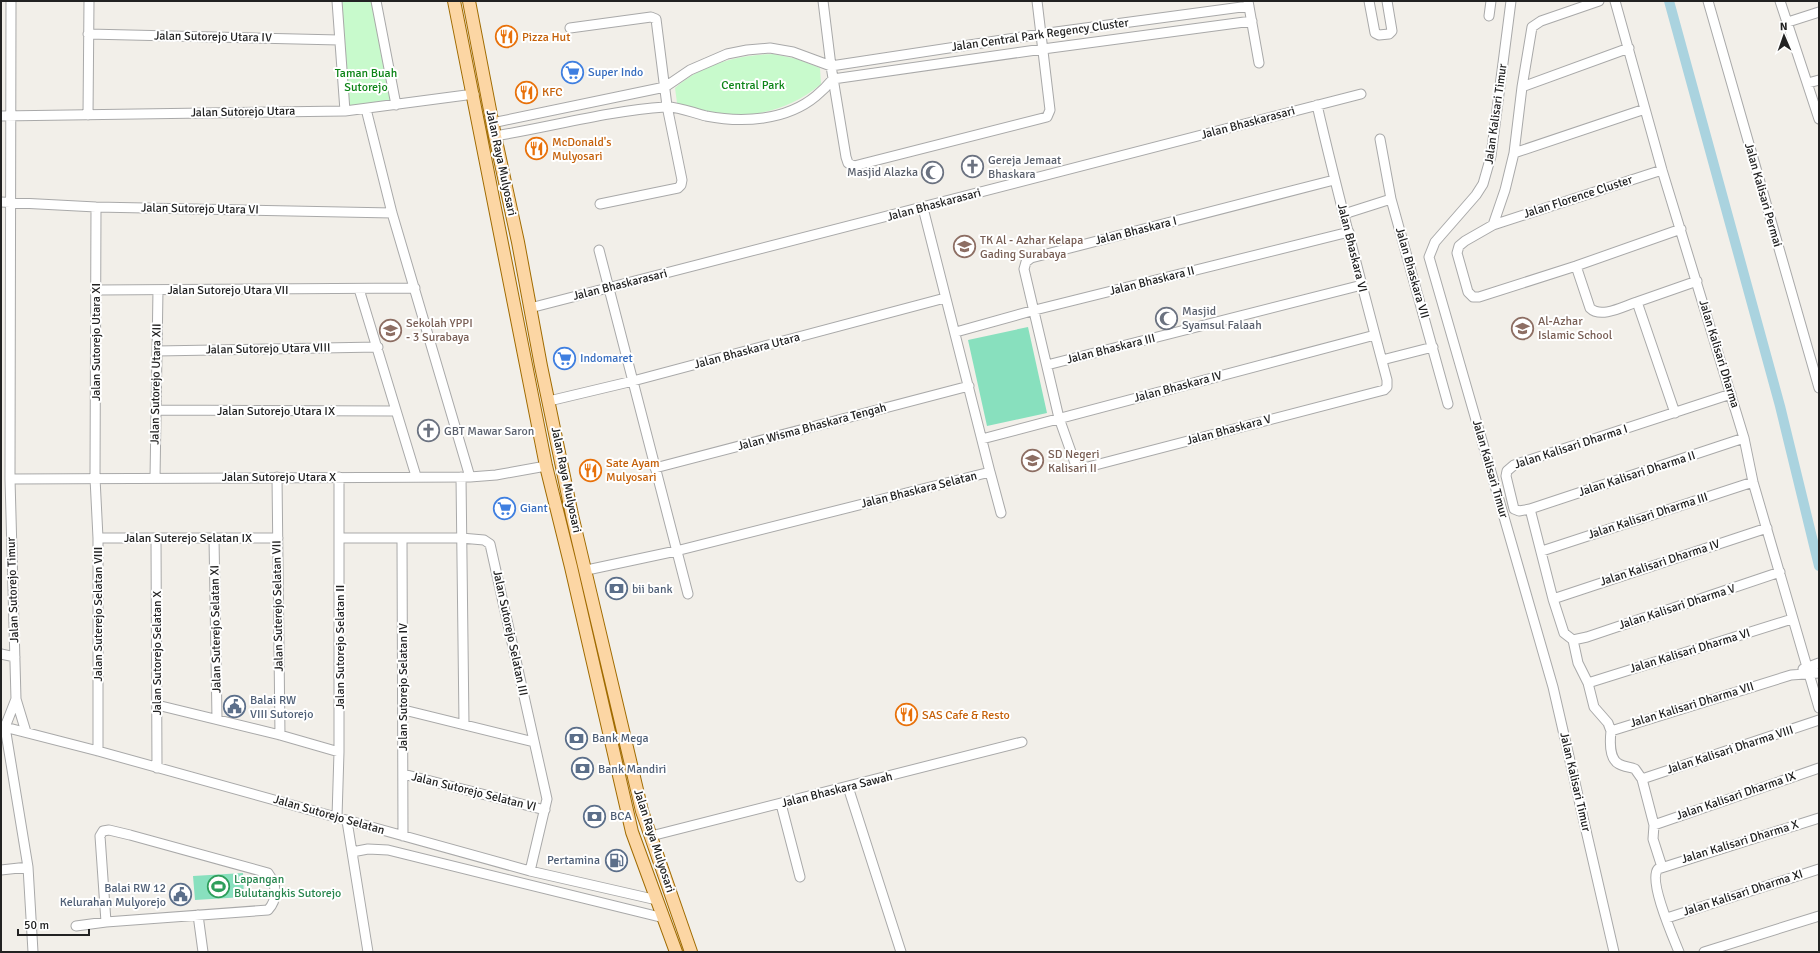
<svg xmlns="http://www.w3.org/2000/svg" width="1820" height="953" font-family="Signika,sans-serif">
  <rect width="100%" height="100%" fill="#f2efe9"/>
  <!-- park -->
  <path fill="#c8facc" d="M342,1H373L391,102L347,108Z
    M773,54L797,59L820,68L821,84C778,120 727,122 677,103L675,88C702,64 738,55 773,54Z"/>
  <!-- pitch -->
  <path fill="#88e0be" d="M1028,327L1047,413L987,426L968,340Z
    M243,873L244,897L195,900L193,876Z"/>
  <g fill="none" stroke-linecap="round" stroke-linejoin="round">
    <!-- canal -->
    <path stroke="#aad3df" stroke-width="10" d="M1669,1L1780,406L1819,566"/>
    <defs>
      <path id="minor" d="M11,1L10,479L16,699L26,732
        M337,1L345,111
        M376,1L396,105
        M823,1L831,66L846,157L848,163L854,166L1047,117L1050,110L1037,1
        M1248,1L1259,63
        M1369,1L1375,33L1379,35L1389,34L1392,31L1387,1
        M1511,1L1491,156L1483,184L1476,195L1435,242L1429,257L1553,687L1614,952
        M1615,1L1662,170L1744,438L1753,482L1819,708
        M1708,1L1819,388
        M1780,1L1819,119
        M1489,16L1491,1
        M1788,22L1819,12
        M570,28L651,17L656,19L667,106L682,180L681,185L678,188L600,204
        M88,34L339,40
        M1808,83L1819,80
        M1522,87L1532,27L1541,21L1599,1
        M1317,105C1338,197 1363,289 1387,380V387L1384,390L1084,468L1076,466L1059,418L1024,269L1026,262L1031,258L1334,180
        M366,109L392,213L470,477
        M88,115L89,1
        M1,116L345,111L474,94
        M492,123L665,87L690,70L727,54L747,50L770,48L793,52L831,66L1041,34L1249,6
        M495,136C551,127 607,111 665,107C678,106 693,113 706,116C742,123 786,121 816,96C822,91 828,85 833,79L1043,49L1252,21
        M1380,139L1391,199L1448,404
        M1514,153L1522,87L1629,48
        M1662,170L1493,225L1465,241L1459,246L1457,253L1468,292L1473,297H1479L1576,266L1681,229
        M1,202L96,207L392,213
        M96,207L95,478L98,538V751
        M1344,214L1391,199
        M1493,225L1505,190L1514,153L1645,109
        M599,250L688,594
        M1576,266L1590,308C1601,319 1624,306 1637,302
        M359,289L416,476
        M97,290L415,288
        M530,308L1361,94
        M956,332L1035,310L1349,232
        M157,351L378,347
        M1382,360L1433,347
        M1047,365L1362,285
        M549,401L633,381L945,298
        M156,410L396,411
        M1675,413L1637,302L1697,281
        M982,439L1375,335
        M655,468L969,386
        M990,472L1001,513
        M277,477L280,735
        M461,477L464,724
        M155,478L158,290
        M10,479L470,477L496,475L546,466
        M1530,509L1744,438
        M98,538H278
        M156,538L157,768
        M214,538L217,719
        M340,538H461L484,540L490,544L547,799L530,871
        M402,538L403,836
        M1542,551L1753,482
        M587,570L676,551L990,472L923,208
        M1553,599L1767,528
        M1573,640L1564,633L1553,599L1530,509L1519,511L1514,509L1506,476L1507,471L1514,465L1731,394
        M1573,640L1587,637L1780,572
        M1573,640L1578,663L1588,683L1594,707L1608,723L1611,731
        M1,654L15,657
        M1803,669L1819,663
        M1588,683L1792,619
        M157,705L280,735L339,752
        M404,710L534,742
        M1,726L98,751L530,871L657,900
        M5,727L28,867L33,952
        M5,727L16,699
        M403,774L545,810
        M1642,779L1819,720
        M848,787L901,952
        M781,804L800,877
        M337,817L339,752V477
        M347,821L368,952
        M1654,825L1819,768
        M651,836L1022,742
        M352,852L368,849L388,850L664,918
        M1662,867L1653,839L1654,825L1642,779L1635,769C1630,767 1624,767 1619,764C1609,759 1610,740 1611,731L1791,675L1819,673
        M1,870L28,867
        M198,915L203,952
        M1667,918L1819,869
        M76,926L106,922L268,910C278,899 277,885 268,873L130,835L109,830L103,831L100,836L106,922
        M1679,952C1673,937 1648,880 1658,869L1819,818
        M1704,952L1819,916"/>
      <path id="major" d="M454,1L546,466L571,567L632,832L676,952
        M469,1L495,136L518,242L541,366L572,515L642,811L691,952"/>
    </defs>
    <!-- minor casing -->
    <use href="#minor" stroke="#a9a9a9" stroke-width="11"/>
    <!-- major casing -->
    <use href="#major" stroke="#a06b00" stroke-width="14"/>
    <!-- minor -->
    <use href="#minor" stroke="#fff" stroke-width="9"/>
    <!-- major -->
    <use href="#major" stroke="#fcd6a4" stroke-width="12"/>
  </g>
  <!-- icons -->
  <defs>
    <symbol id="restaurant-ring" viewBox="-11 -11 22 22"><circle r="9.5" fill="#fff" stroke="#e8710a" stroke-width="1.5"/><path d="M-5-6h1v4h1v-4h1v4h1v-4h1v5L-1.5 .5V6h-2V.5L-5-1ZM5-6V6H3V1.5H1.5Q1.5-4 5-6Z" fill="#e8710a"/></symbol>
    <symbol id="supermarket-ring" viewBox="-11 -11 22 22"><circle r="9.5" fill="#fff" stroke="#3f7fe0" stroke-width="1.5"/><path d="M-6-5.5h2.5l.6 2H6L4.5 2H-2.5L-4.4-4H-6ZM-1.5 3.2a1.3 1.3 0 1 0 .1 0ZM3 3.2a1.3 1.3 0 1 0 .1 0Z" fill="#3f7fe0"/></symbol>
    <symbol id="church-ring" viewBox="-11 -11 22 22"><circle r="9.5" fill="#fff" stroke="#6b7280" stroke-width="1.5"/><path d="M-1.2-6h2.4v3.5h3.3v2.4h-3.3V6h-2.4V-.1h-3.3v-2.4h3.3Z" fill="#6b7280"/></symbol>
    <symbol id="mosque-ring" viewBox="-11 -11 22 22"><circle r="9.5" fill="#fff" stroke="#6b7280" stroke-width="1.5"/><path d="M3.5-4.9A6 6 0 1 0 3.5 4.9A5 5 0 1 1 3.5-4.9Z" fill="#6b7280"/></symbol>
    <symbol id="school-ring" viewBox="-11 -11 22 22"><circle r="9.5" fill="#fff" stroke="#8d6e63" stroke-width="1.5"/><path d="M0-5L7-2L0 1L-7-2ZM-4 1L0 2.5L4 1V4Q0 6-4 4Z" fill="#8d6e63"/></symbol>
    <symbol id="bank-ring" viewBox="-11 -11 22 22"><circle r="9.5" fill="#fff" stroke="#5c6f8a" stroke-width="1.5"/><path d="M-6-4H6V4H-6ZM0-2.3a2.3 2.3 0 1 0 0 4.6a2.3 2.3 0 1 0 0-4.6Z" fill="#5c6f8a"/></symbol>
    <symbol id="civic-ring" viewBox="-11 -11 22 22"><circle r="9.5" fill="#fff" stroke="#5c6f8a" stroke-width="1.5"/><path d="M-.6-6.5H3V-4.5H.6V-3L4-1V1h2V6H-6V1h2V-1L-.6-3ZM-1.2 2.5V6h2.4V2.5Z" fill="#5c6f8a"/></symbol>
    <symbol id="fuel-ring" viewBox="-11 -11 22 22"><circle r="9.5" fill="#fff" stroke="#5c6f8a" stroke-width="1.5"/><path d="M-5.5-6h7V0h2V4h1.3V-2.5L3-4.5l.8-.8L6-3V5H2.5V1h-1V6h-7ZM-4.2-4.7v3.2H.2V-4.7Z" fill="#5c6f8a"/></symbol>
    <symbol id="stadium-ring" viewBox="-11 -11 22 22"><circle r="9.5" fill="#fff" stroke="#2e9e5b" stroke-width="1.5"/><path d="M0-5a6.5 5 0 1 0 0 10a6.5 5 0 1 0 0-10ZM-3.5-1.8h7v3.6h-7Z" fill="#2e9e5b"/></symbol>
  </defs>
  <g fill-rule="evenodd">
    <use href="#restaurant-ring" x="494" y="24" width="25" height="25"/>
    <use href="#supermarket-ring" x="560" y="60" width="25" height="25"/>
    <use href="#restaurant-ring" x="514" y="80" width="25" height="25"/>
    <use href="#restaurant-ring" x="524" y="136" width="25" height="25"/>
    <use href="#church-ring" x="960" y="154" width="25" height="25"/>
    <use href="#mosque-ring" x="920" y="160" width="25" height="25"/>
    <use href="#school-ring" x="952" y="234" width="25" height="25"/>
    <use href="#mosque-ring" x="1154" y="306" width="25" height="25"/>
    <use href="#school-ring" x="1510" y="316" width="25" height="25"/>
    <use href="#school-ring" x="378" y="318" width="25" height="25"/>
    <use href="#supermarket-ring" x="552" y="346" width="25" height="25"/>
    <use href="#church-ring" x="416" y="418" width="25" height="25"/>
    <use href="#school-ring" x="1020" y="448" width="25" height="25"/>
    <use href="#restaurant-ring" x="578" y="458" width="25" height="25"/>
    <use href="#supermarket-ring" x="492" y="496" width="25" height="25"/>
    <use href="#bank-ring" x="604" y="576" width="25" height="25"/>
    <use href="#civic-ring" x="222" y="694" width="25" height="25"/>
    <use href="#restaurant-ring" x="894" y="702" width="25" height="25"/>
    <use href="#bank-ring" x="564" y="726" width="25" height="25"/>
    <use href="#bank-ring" x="570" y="756" width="25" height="25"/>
    <use href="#bank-ring" x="582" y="804" width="25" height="25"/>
    <use href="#fuel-ring" x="604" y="848" width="25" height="25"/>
    <use href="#stadium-ring" x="206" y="874" width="25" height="25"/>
    <use href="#civic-ring" x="168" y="882" width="25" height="25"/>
  </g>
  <g text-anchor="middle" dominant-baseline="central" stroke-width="4" stroke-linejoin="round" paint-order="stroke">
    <!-- street labels -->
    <g font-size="12" fill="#222" stroke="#fff">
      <text transform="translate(1040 35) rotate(-8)">Jalan Central Park Regency Cluster</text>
      <text transform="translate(213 37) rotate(1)">Jalan Sutorejo Utara IV</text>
      <text transform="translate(243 112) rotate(-1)">Jalan Sutorejo Utara</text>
      <text transform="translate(1496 114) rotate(-82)">Jalan Kalisari Timur</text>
      <text transform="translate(1248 123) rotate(-15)">Jalan Bhaskarasari</text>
      <text transform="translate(501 163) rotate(78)">Jalan Raya Mulyosari</text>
      <text transform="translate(1763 195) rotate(74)">Jalan Kalisari Permai</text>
      <text transform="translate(1578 197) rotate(-18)">Jalan Florence Cluster</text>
      <text transform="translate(934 205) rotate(-15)">Jalan Bhaskarasari</text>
      <text transform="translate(200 209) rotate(1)">Jalan Sutorejo Utara VI</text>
      <text transform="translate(1136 231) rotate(-14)">Jalan Bhaskara I</text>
      <text transform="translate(1352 248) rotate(76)">Jalan Bhaskara VI</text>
      <text transform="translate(1412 273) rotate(74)">Jalan Bhaskara VII</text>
      <text transform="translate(1152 281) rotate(-14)">Jalan Bhaskara II</text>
      <text transform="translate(620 285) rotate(-14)">Jalan Bhaskarasari</text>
      <text x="228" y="290">Jalan Sutorejo Utara VII</text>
      <text transform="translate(96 342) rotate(-90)">Jalan Sutorejo Utara XI</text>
      <text transform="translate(268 349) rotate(-1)">Jalan Sutorejo Utara VIII</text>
      <text transform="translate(1111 349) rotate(-14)">Jalan Bhaskara III</text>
      <text transform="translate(747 351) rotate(-15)">Jalan Bhaskara Utara</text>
      <text transform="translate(1719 354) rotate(73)">Jalan Kalisari Dharma</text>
      <text transform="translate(156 384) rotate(-89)">Jalan Sutorejo Utara XII</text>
      <text transform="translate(1178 387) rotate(-15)">Jalan Bhaskara IV</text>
      <text x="276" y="411">Jalan Sutorejo Utara IX</text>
      <text transform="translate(812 427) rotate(-15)">Jalan Wisma Bhaskara Tengah</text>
      <text transform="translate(1229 430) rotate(-15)">Jalan Bhaskara V</text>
      <text transform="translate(1571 447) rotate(-18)">Jalan Kalisari Dharma I</text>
      <text transform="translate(1490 469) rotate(74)">Jalan Kalisari Timur</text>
      <text transform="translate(1637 474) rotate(-18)">Jalan Kalisari Dharma II</text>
      <text x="279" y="477">Jalan Sutorejo Utara X</text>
      <text transform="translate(566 480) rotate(78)">Jalan Raya Mulyosari</text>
      <text transform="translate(919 490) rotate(-14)">Jalan Bhaskara Selatan</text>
      <text transform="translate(1648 516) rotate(-18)">Jalan Kalisari Dharma III</text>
      <text x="188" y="538">Jalan Suterejo Selatan IX</text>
      <text transform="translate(1660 563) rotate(-18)">Jalan Kalisari Dharma IV</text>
      <text transform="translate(13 590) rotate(-92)">Jalan Sutorejo Timur</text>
      <text transform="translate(278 606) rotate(-91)">Jalan Suterejo Selatan VII</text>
      <text transform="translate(1677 607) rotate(-18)">Jalan Kalisari Dharma V</text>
      <text transform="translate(98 614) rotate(-90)">Jalan Suterejo Selatan VIII</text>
      <text transform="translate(216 629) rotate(-91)">Jalan Suterejo Selatan XI</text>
      <text transform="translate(510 633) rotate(78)">Jalan Sutorejo Selatan III</text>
      <text transform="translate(340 647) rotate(-90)">Jalan Sutorejo Selatan II</text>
      <text transform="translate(1690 651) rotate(-17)">Jalan Kalisari Dharma VI</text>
      <text transform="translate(157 653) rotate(-90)">Jalan Sutorejo Selatan X</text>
      <text transform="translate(403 687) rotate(-90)">Jalan Sutorejo Selatan IV</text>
      <text transform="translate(1692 705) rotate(-17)">Jalan Kalisari Dharma VII</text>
      <text transform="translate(1730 750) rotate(-18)">Jalan Kalisari Dharma VIII</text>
      <text transform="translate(1575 782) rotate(77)">Jalan Kalisari Timur</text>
      <text transform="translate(837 790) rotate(-14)">Jalan Bhaskara Sawah</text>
      <text transform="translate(474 792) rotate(14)">Jalan Sutorejo Selatan VI</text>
      <text transform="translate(1736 796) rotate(-19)">Jalan Kalisari Dharma IX</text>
      <text transform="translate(329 815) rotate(16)">Jalan Sutorejo Selatan</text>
      <text transform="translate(654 841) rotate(72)">Jalan Raya Mulyosari</text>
      <text transform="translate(1740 842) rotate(-17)">Jalan Kalisari Dharma X</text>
      <text transform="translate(1743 893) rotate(-18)">Jalan Kalisari Dharma XI</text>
    </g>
    <!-- food labels -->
    <g font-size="12" fill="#c56008" stroke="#fff" text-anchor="start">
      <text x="522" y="37">Pizza Hut</text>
      <text x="542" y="92">KFC</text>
      <text x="552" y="142">McDonald's<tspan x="552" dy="14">Mulyosari</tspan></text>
      <text x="606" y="463">Sate Ayam<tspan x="606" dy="14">Mulyosari</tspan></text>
      <text x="922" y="715">SAS Cafe &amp; Resto</text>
    </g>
    <!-- shop labels -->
    <g font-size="12" fill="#366cbe" stroke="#fff" text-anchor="start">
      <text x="588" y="72">Super Indo</text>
      <text x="580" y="358">Indomaret</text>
      <text x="520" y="508">Giant</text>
    </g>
    <!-- park labels -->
    <g font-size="12" fill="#0c8416" stroke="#fff">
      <text x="366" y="73">Taman Buah<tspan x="366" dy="14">Sutorejo</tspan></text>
      <text x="753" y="85">Central Park</text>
    </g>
    <!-- worship labels -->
    <g font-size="12" fill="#5b616d" stroke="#fff" text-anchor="start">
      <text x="988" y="160">Gereja Jemaat<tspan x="988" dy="14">Bhaskara</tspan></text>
      <text x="918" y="172" text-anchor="end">Masjid Alazka</text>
      <text x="1182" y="311">Masjid<tspan x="1182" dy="14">Syamsul Falaah</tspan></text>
      <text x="444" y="431">GBT Mawar Saron</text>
    </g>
    <!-- education labels -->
    <g font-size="12" fill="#785e54" stroke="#fff" text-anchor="start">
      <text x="980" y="240">TK Al - Azhar Kelapa<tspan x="980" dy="14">Gading Surabaya</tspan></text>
      <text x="1538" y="321">Al-Azhar<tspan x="1538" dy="14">Islamic School</tspan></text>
      <text x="406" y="323">Sekolah YPPI<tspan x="406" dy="14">- 3 Surabaya</tspan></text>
      <text x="1048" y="454">SD Negeri<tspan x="1048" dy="14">Kalisari II</tspan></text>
    </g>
    <!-- service labels -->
    <g font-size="12" fill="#4e5e75" stroke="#fff" text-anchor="start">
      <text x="632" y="589">bii bank</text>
      <text x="250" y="700">Balai RW<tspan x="250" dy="14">VIII Sutorejo</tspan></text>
      <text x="592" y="738">Bank Mega</text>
      <text x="598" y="769">Bank Mandiri</text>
      <text x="610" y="816">BCA</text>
      <text x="600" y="860" text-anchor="end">Pertamina</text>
      <text x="166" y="888" text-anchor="end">Balai RW 12<tspan x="166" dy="14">Kelurahan Mulyorejo</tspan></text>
    </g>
    <!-- leisure labels -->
    <g font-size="12" fill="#27864d" stroke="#fff" text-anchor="start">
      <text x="234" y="879">Lapangan<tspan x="234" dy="14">Bulutangkis Sutorejo</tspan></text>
    </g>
  </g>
  <!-- border -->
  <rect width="1820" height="953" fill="none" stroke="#222222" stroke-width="4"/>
  <!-- north arrow -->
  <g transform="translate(1784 36) rotate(358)" stroke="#ffffff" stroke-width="3" paint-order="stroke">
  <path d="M0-3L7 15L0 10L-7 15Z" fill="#222222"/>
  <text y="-6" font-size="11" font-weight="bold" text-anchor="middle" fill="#222222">N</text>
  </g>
  <!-- scale -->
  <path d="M18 929v6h71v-6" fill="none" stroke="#222222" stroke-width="2"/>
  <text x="24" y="929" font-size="12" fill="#222222" stroke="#ffffff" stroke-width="3" paint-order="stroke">50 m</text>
</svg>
